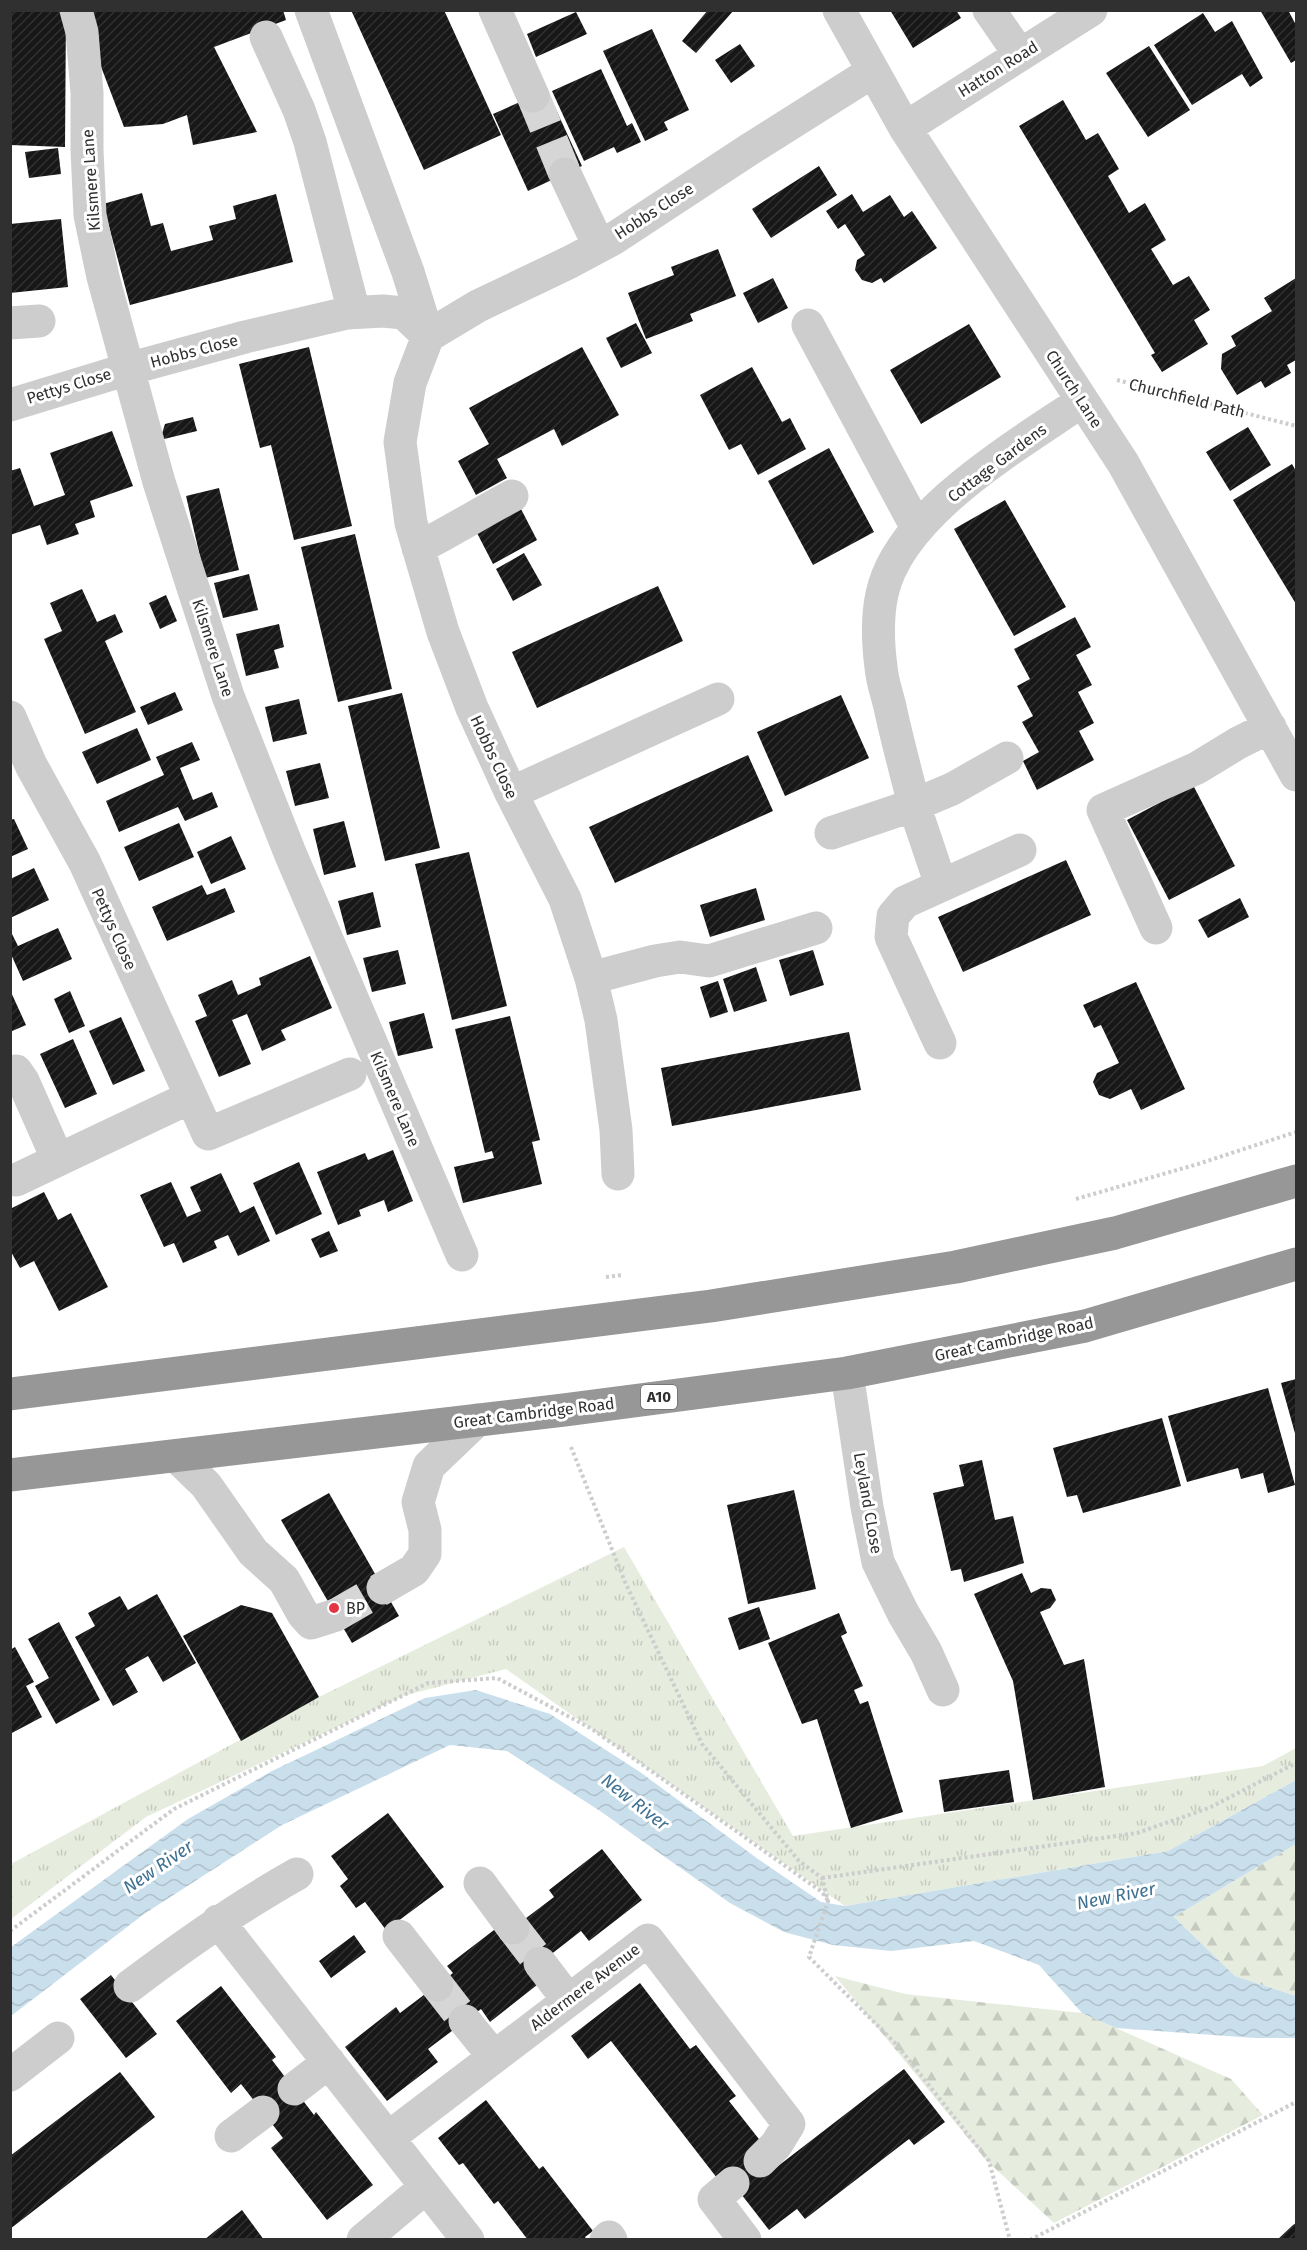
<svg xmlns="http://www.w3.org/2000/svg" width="1307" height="2250" font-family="'Fira Sans',sans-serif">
  <defs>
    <pattern id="grass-tufts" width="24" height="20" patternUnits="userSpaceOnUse" patternTransform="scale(1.5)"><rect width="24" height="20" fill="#e6ecde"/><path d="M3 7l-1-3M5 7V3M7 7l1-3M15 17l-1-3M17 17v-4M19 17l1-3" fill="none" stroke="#c6cbbf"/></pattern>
    <pattern id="forest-firs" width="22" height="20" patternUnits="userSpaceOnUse" patternTransform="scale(1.5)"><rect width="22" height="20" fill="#e6ecde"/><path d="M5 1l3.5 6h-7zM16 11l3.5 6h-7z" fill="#c6cbbf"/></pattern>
    <pattern id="water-waves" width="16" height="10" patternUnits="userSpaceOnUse" patternTransform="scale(1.5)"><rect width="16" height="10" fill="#cadfec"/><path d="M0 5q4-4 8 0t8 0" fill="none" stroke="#aec0cb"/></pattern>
    <pattern id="building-hatch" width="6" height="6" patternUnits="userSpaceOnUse" patternTransform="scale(1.5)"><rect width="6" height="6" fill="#171717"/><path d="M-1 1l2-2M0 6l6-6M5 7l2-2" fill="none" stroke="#303030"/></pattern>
  </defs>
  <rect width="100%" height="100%" fill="#fff"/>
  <!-- grass -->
  <path fill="url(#grass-tufts)" d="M624,1547L793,1836L1263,1766L1296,1748V1780L1168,1851L845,1906L506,1669L403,1696L146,1817L11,1919V1864L319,1697Z"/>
  <!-- forest -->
  <path fill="url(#forest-firs)" d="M1296,1844V1996L1235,1976L1174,1917Z
    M835,1976L905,1994L1082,2013L1231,2079L1263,2115L1054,2223L986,2160Z"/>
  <!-- water -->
  <path fill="url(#water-waves)" d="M476,1690L550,1714L640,1772L758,1859L821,1902L845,1906L1168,1851L1296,1780V1844L1174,1917L1235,1976L1296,1996V2038H1255L1116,2028L1082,2013L1039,1965L974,1941L891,1951L833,1945L784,1932L730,1903L600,1811L507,1751L450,1745L282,1825L144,1914L11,2016V1947L188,1819L272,1771L425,1698Z"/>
  <!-- building -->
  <path fill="url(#building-hatch)" d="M10,10H66L65,147L10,145Z
    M84,10H283L286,20L214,47L257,132L193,145L187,115L163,124L124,127L87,30Z
    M351,10H444L501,135L424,170Z
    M708,10H734L696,53L682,41Z
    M890,10H956L961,18L913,48Z
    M1260,10H1288L1296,25V60L1291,63Z
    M576,12L587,34L536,57L527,34Z
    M1203,13L1215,32L1232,21L1263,78L1250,87L1242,74L1192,105L1154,45Z
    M652,29L689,110L664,122L668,130L645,141L603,51Z
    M740,44L755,66L731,83L715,60Z
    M1149,46L1190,110L1148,137L1106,73Z
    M601,69L627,126L632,123L641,142L617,153L614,147L584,161L552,91Z
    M547,90L582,166L528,191L493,114Z
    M1063,100L1086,140L1098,133L1119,169L1108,176L1129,213L1145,203L1166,240L1151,249L1173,285L1189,276L1210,310L1194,320L1208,344L1162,372L1151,355L1155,353L1019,126Z
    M58,148L61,174L29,178L25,152Z
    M819,166L837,195L771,238L752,209Z
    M142,193L151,226L163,223L171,251L213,240L209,226L236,219L233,206L276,194L293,262L130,305L103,204Z
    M852,194L863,212L890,195L904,217L912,211L937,248L884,283L881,278L872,283L862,280L855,270L857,260L865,255L845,224L838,229L826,211Z
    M61,219L68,287L10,293V224Z
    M718,249L736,296L690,314L693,321L646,339L628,293L674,275L671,267Z
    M773,278L788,308L758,323L743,293Z
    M1296,278V360L1287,365L1291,373L1265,388L1261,381L1237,395L1221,369L1222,354L1236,346L1231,336L1272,311L1264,298Z
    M636,323L652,353L621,368L606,338Z
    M969,324L1001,377L921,424L890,370Z
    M309,347L352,526L294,540L271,445L260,448L239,364Z
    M582,347L619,415L562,446L554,429L497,459L507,478L476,495L458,461L489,444L469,408Z
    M752,367L782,422L790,418L806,449L758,475L741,444L729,450L700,395Z
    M193,417L197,431L160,440L165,424Z
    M1248,427L1271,465L1230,491L1206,452Z
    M112,431L133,486L90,501L95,517L75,524L79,534L47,545L40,525L10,535V471L20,468L34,506L65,495L50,453Z
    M829,448L874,532L813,565L768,481Z
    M1292,464L1296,471V604L1233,500Z
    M219,488L239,570L205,578L186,496Z
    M1005,500L1066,607L1014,636L954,529Z
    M521,509L537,540L493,564L477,533Z
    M355,534L392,689L338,702L301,547Z
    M524,553L542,585L513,601L496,569Z
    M249,574L258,610L223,618L214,583Z
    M658,586L683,641L537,708L512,652Z
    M82,589L97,622L115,614L123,632L105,641L136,712L85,734L44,639L62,631L50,603Z
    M166,595L177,621L160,629L149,603Z
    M1075,617L1091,647L1076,655L1092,685L1078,692L1094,723L1079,731L1094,760L1037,790L1023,761L1039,752L1022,722L1033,716L1017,686L1030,679L1014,649Z
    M279,624L284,647L274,650L279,668L246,676L236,634Z
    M175,692L183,710L148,725L140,707Z
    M402,693L440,848L385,861L348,706Z
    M841,695L869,758L785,796L757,732Z
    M299,699L307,734L273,742L265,707Z
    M137,728L151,760L97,784L82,752Z
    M192,742L200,760L180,768L193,800L212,792L218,807L185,821L178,807L119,832L106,801L164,775L156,757Z
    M748,755L773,811L615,883L589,827Z
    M320,763L329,798L295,806L286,771Z
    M1193,785L1235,866L1169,900L1127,820Z
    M14,819L28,849L10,857V820Z
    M344,821L356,867L324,875L313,829Z
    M179,823L194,857L139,881L124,847Z
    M231,836L246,869L211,884L197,852Z
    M469,852L507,1006L452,1020L415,864Z
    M1066,860L1091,915L963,972L938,917Z
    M34,868L49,900L10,918V879Z
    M202,885L207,895L225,888L235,912L167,941L152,907Z
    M756,888L765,920L710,937L700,905Z
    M373,892L381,927L347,935L338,901Z
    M1240,898L1249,917L1208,938L1198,920Z
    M58,928L72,959L23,981L10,952V930L18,946Z
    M398,950L406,984L372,992L363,958Z
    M813,950L824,985L790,996L779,960Z
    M310,956L332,1008L281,1030L286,1040L262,1051L247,1014L232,1020L251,1064L219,1077L195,1021L207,1016L198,995L232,980L238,995L261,985L259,978Z
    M756,967L767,1001L734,1012L723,979Z
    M718,981L728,1012L710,1018L700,987Z
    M1136,982L1185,1089L1141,1110L1131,1089L1110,1099L1099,1095L1093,1082L1097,1073L1119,1063L1101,1025L1094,1028L1083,1005Z
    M10,990L26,1025L10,1032Z
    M70,991L85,1026L69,1033L54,999Z
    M424,1013L433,1048L398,1056L389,1022Z
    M510,1016L540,1140L532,1142L542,1184L463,1203L454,1167L494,1158L492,1151L485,1153L455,1029Z
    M121,1017L145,1071L113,1085L89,1031Z
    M849,1032L861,1090L672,1126L661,1068Z
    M73,1039L97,1094L65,1108L40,1054Z
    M393,1150L413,1201L388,1212L384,1200L359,1210L361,1216L338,1225L317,1172L365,1153L368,1160Z
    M299,1162L322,1214L276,1235L253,1183Z
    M221,1173L240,1213L254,1206L270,1241L238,1256L228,1235L214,1241L217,1248L183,1263L174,1243L164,1247L140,1195L171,1182L187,1217L201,1211L190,1187Z
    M44,1192L58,1220L71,1213L108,1287L59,1311L34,1261L20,1268L10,1250V1209Z
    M329,1231L338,1251L320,1258L311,1239Z
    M1296,1379V1437L1281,1383Z
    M1268,1388L1295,1485L1268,1493L1263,1473L1241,1479L1238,1468L1187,1482L1168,1416Z
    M1162,1418L1181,1486L1083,1513L1077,1495L1067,1497L1053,1448Z
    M982,1460L995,1520L1013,1516L1024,1563L964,1582L961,1569L951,1571L933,1493L964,1486L959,1465Z
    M794,1490L816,1589L748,1604L727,1505Z
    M329,1493L399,1616L352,1643L281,1520Z
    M1022,1573L1031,1593L1041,1588L1051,1589L1056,1600L1050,1608L1040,1612L1064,1665L1084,1659L1105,1787L1033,1800L1013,1681L974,1594Z
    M157,1594L196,1663L163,1682L148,1656L125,1669L138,1692L113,1706L75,1637L95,1626L88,1613L120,1596L128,1610Z
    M241,1605L272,1613L319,1697L241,1741L183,1636Z
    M759,1607L770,1639L739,1650L728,1618Z
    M839,1613L847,1633L841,1636L863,1686L854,1690L860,1704L868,1701L903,1812L851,1828L817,1719L802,1724L768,1643Z
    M59,1622L100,1700L56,1724L35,1686L49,1678L28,1639Z
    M15,1647L34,1682L26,1686L42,1717L10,1734V1650Z
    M1009,1770L1014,1802L944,1812L939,1780Z
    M388,1813L444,1887L386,1930L365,1902L356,1908L340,1886L348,1879L331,1856Z
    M602,1849L642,1900L589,1941L581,1931L527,1973L537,1985L490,2022L481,2009L428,2049L438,2062L387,2101L345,2047L396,2007L400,2013L453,1973L447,1966L494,1930L513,1928L554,1897L549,1890Z
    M354,1935L366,1952L331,1978L319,1961Z
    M111,1975L157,2034L126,2058L80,1999Z
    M640,1983L690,2049L696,2045L736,2096L729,2101L762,2143L769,2173L904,2069L945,2122L914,2145L909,2139L805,2219L797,2209L769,2230L724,2172L717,2178L611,2041L588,2059L571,2036Z
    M221,1986L276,2057L272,2060L314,2115L316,2112L373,2185L327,2220L271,2148L283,2138L241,2084L231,2093L176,2021Z
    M120,2072L155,2117L10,2229V2156Z
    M486,2100L539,2169L543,2166L593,2231L585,2237L587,2240H528L498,2201L494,2204L463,2163L459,2165L438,2138Z
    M242,2210L264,2240H204L215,2231Z
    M1296,2223V2240H1277L1293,2225Z"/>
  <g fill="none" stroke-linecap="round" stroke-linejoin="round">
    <!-- minor-tunnel -->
    <path stroke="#d6d6d6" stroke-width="33" stroke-dasharray="33 16" stroke-linecap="butt" d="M533,96L565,174
      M336,1615L383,1588
      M513,1928L540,1963
      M437,1985L465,2021"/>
    <!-- path -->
    <path stroke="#cdcdcd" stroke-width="4" stroke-dasharray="3 3" stroke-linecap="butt" d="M1117,380L1296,426
      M1076,1199L1198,1164L1296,1132
      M606,1277L623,1275
      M571,1447L625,1582L702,1744L799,1861L822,1878L828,1901L809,1957L897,2045L989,2161L1010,2240
      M822,1878L1137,1833L1209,1808L1296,1763
      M10,1931L174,1809L428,1683L497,1678L592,1729L822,1892L828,1901
      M1030,2240L1296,2102"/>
    <!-- minor -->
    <path stroke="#cdcdcd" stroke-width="33" d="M76,10L82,32L87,93V150L90,215L103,277L159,482L228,696L290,853L462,1255
      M311,10L408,272L428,336
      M495,10L533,96
      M839,10L905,128L1123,463L1296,775
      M989,10L1020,55
      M266,37L299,110L310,142L354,312
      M905,128L1091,10
      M565,174L599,246
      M10,323L39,321
      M808,325L917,528
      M10,405L128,369L245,337L347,313L383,311L404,313L428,336
      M418,548C450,532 480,513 512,496
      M10,717L31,765L85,863L208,1134L350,1074
      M1007,758L952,789L914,805C906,772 897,740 890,707C887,694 882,681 881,667C878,644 877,617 882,594C899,513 1018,445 1082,401
      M511,793L718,699
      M831,833L914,805L941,885
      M1156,928L1103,810L1197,768L1238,743L1270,727
      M591,978L655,961L680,957L709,961L816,928
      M940,1043L891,937L893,916L905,902L1020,850
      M10,1073L16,1071L23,1081L58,1160L16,1180
      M58,1160L191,1097
      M618,1174L616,1130L601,1020L591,978L565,899L511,793L472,708L443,632L411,523L400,442L410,383L428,336L478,306L570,262L613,239L750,149L872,72
      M847,1373L867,1507L878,1562L903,1613L926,1652L943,1690
      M176,1456L206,1485L253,1552L284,1580L303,1614L311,1623L336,1615
      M383,1588L414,1570L425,1554V1530L418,1502L429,1466L477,1420
      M480,1883L513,1928
      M218,1921L388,2138
      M399,1936L437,1985
      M540,1963L568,2000
      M130,1986C184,1945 238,1907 297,1874
      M465,2021L494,2057
      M10,2075L58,2038
      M294,2089L329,2062
      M231,2136L263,2112
      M733,2183L714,2199L745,2240
      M363,2240L426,2187
      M468,2240L388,2138L648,1940L789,2124L776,2145L760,2161
      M606,2240L609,2237L611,2240"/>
    <!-- highway -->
    <path stroke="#979797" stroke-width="33" d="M10,1394L711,1306L956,1267L1115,1233L1296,1181
      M10,1475L564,1410L847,1373L1085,1326L1296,1264"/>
  </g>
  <!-- markers -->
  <circle fill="#e33542" stroke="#fff" stroke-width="2" cx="334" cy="1608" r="6"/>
  <g text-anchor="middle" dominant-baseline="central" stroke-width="6" stroke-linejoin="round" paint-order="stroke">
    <!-- shield labels -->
    <rect fill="#fff" stroke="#6e6e6e" stroke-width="1.5" x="641" y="1385" width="36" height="24" rx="4.5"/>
    <g font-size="15" font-weight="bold" fill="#303030">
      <text x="659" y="1397">A10</text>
    </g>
    <!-- street labels -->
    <g font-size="16" fill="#303030" stroke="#fff">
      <text transform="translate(998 69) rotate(-32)">Hatton Road</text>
      <text transform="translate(91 180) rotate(-94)">Kilsmere Lane</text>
      <text transform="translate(654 211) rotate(-33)">Hobbs Close</text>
      <text transform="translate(194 351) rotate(-15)">Hobbs Close</text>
      <text transform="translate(69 386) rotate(-17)">Pettys Close</text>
      <text transform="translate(1074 389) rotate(57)">Church Lane</text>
      <text transform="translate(1187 398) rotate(14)">Churchfield Path</text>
      <text transform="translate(997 463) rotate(-37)">Cottage Gardens</text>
      <text transform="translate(213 648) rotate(72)">Kilsmere Lane</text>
      <text transform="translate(494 757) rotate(65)">Hobbs Close</text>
      <text transform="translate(114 929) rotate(66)">Pettys Close</text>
      <text transform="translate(395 1099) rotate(67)">Kilsmere Lane</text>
      <text transform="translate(1014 1339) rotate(-12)">Great Cambridge Road</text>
      <text transform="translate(534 1413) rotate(-7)">Great Cambridge Road</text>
      <text transform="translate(868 1503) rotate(80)">Leyland CLose</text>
      <text transform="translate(585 1987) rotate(-37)">Aldermere Avenue</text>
    </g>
    <!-- poi labels -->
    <g font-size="16" fill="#303030" stroke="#fff" text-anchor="start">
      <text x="346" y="1608">BP</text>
    </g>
    <!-- water labels -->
    <g font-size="18" font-style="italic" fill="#3e7191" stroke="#fff">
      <text transform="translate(635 1802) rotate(38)">New River</text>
      <text transform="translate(158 1867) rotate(-34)">New River</text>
      <text transform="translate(1116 1896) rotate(-11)">New River</text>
    </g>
  </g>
  <!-- border -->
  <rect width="1307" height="2250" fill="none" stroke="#303030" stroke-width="24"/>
</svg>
